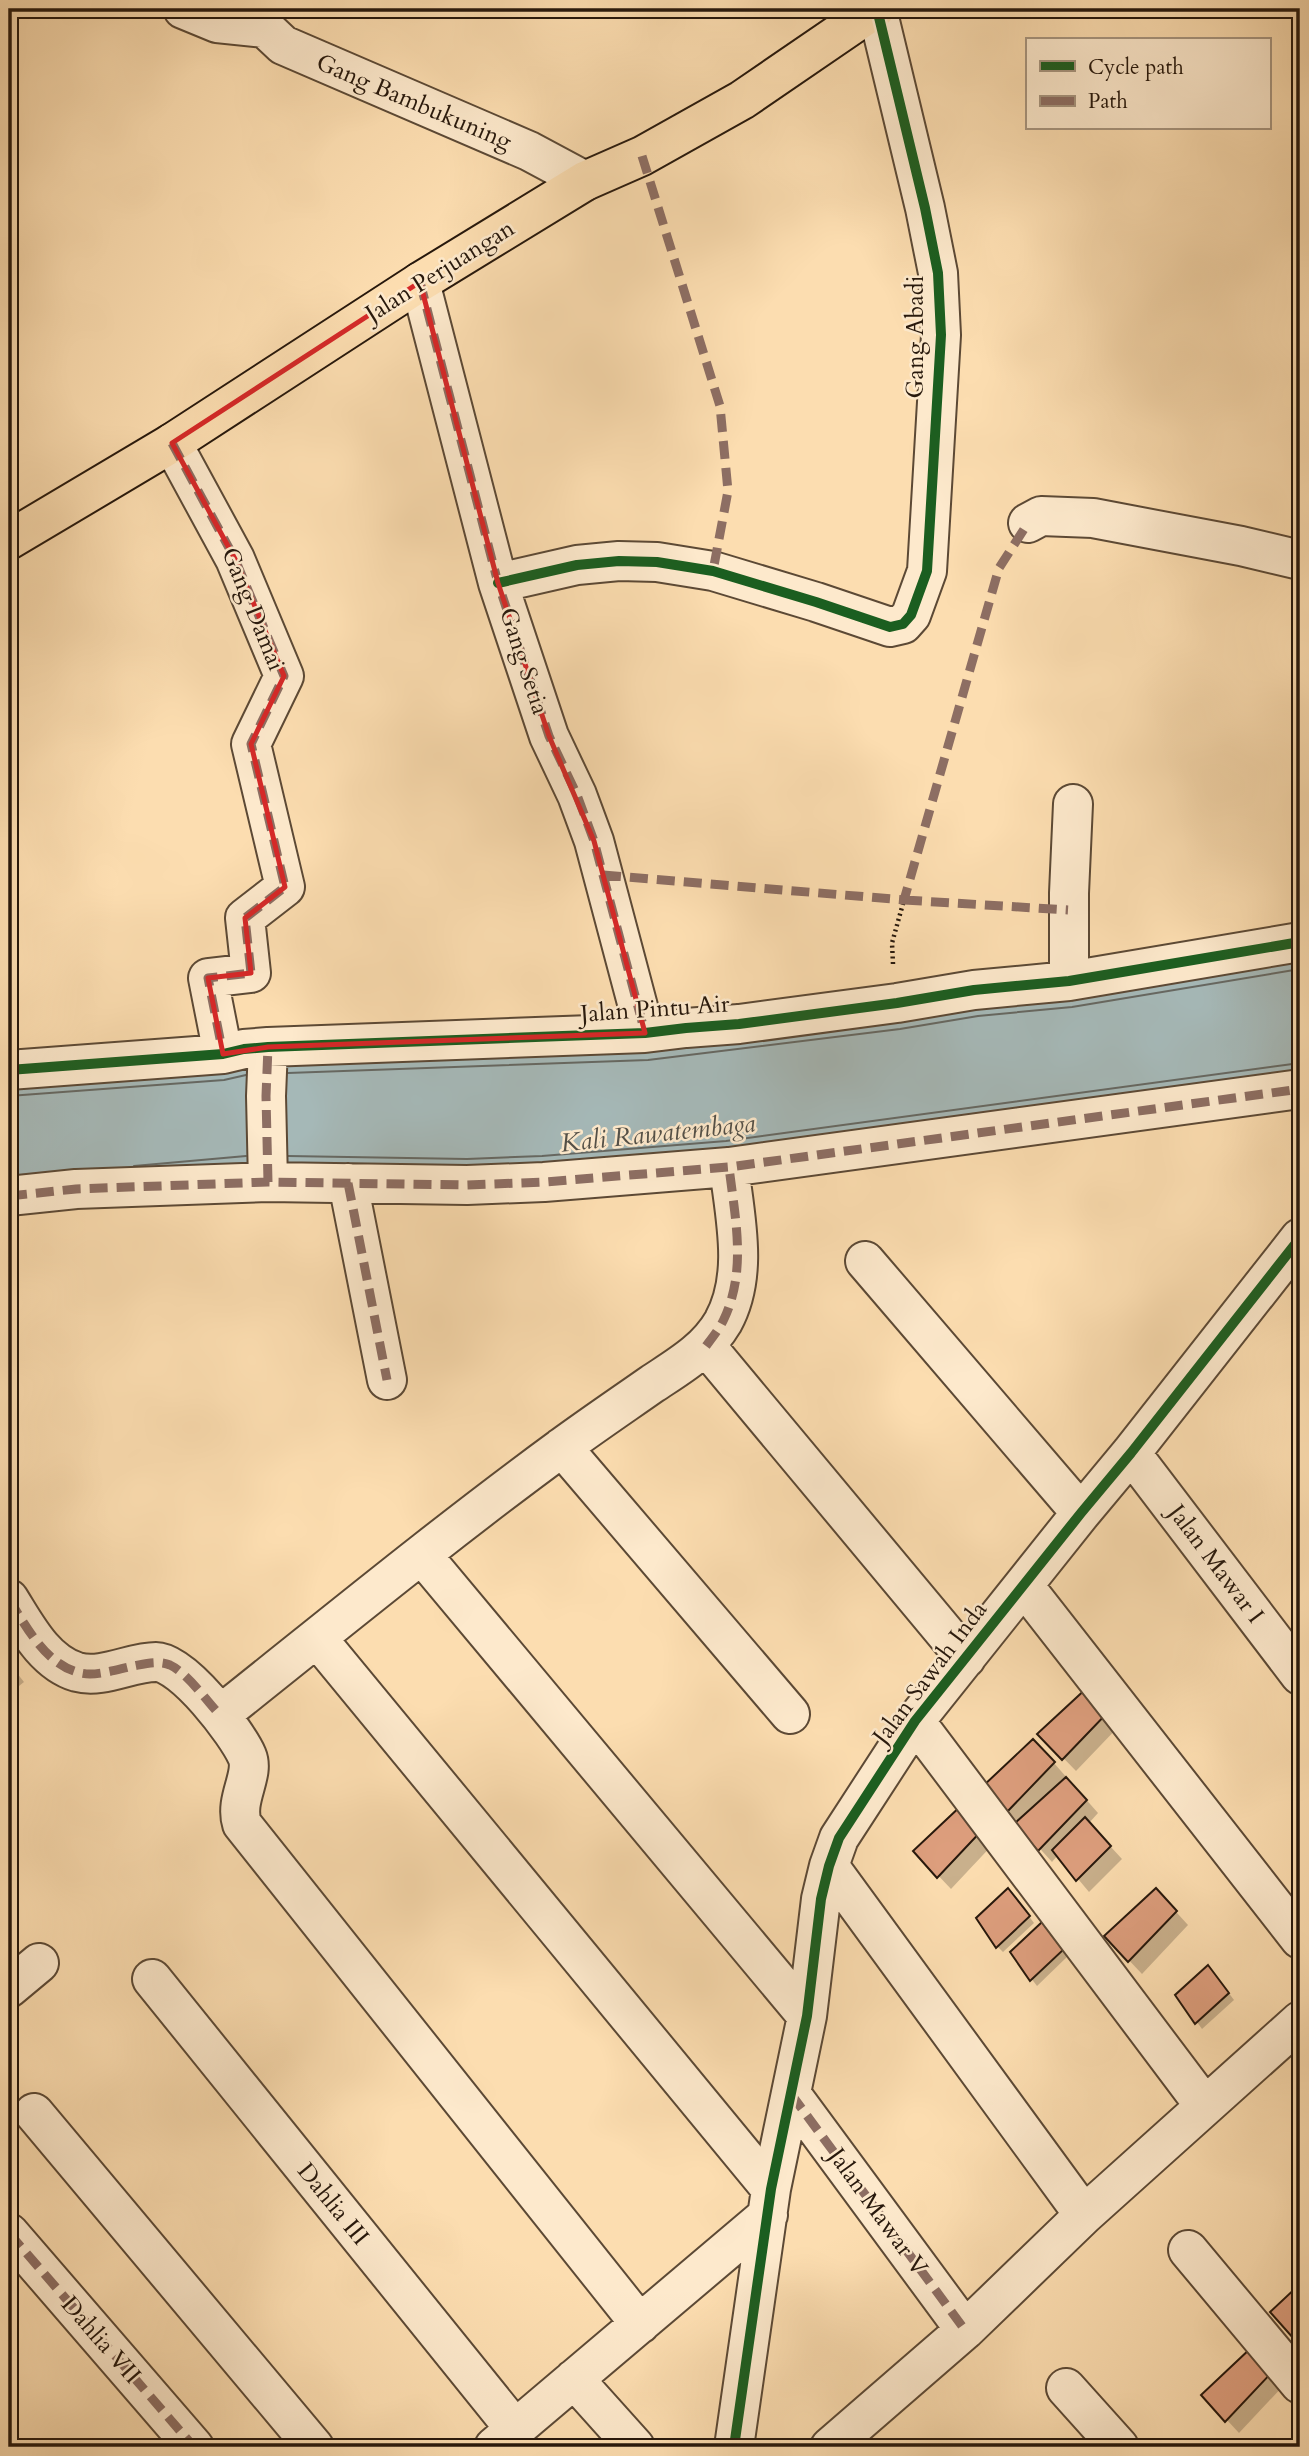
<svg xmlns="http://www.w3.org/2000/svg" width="1309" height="2456" font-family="Cardo,serif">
  <rect width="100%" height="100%" fill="#fcddb0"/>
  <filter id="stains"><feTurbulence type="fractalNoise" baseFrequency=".00286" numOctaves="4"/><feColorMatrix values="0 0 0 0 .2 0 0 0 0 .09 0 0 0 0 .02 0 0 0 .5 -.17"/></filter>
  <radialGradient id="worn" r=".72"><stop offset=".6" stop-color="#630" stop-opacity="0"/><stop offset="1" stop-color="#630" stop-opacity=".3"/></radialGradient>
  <!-- water -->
  <path fill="#a5b8b7" stroke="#737873" stroke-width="2" d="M1300,942V1089L729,1167L9,1204V1070L645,1033Z"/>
  <!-- shadow -->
  <path fill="#0003" d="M9,1663L24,1682L9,1694Z
    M1089,1688L1122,1723L1076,1771L1040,1734Z
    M1046,1754L1098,1813L1089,1823L1122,1859L1089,1892L1058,1855L1052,1862L984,1787Z
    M977,1818L997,1840L951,1889L915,1851Z
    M1014,1896L1034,1923L1003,1952L997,1946Z
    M1168,1903L1188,1925L1142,1974L1106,1936Z
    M1048,1930L1068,1956L1037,1986L1012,1953Z
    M1214,1973L1234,2000L1202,2029L1178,1996Z
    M1300,2287V2343L1272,2313Z
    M1265,2362L1285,2384L1239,2433L1227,2420Z"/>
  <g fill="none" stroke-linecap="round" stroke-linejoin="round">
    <!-- shore -->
    <path stroke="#666862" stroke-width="2" d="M288,1073L648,1060L900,1029L978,1016L1072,1007L1300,969
      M9,1096L224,1080L246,1075
      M288,1156L467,1159L542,1156L726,1141L1300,1063
      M134,1166L246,1156"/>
  </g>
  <!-- building -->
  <path fill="#dd9e7d" stroke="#27180c" stroke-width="2" d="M1089,1686L1111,1709L1062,1760L1037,1734Z
    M1033,1739L1055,1762L1006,1813L982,1787Z
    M1066,1777L1087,1800L1038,1851L1014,1824Z
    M964,1803L986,1826L937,1878L913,1851Z
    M1085,1817L1111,1846L1076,1881L1052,1850Z
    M1008,1888L1030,1916L996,1948L976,1918Z
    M1156,1888L1177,1911L1128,1962L1104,1936Z
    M1042,1922L1063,1950L1030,1981L1010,1952Z
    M1208,1965L1229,1993L1195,2024L1175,1995Z
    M1300,2284V2333L1294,2339L1270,2312Z
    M1252,2347L1274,2370L1225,2422L1201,2395Z"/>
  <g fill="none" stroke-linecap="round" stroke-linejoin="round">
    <defs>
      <path id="minor" d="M183,9L217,23L265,28
        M256,9L265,28L283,45L529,151L585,181
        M420,282L498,583L549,736L577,795L594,841L645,1033
        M172,443L235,559L284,676L251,744L285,887L245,918L251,973L208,978L223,1054
        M1028,523L1041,516L1093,518L1241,546L1300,560
        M498,583L577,565L619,561L657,562L713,571L816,602L890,627L903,624L911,615L927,571L941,335L938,273L925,208L877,9
        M1069,981V893L1073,804
        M9,1070L223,1054L244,1049L268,1047L645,1033L686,1028L739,1024L897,1003L974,990L1069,981L1300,942
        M268,1182L266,1096L268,1047
        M348,1183L387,1380
        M9,1196L76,1189L268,1182L467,1185L544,1182L729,1167L1300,1089
        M865,1261L1081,1513
        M706,1346L966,1658
        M562,1447L790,1714
        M1131,1453L1300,1675
        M422,1555L807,2016
        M1024,1586L1300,1939
        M9,1599C26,1626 44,1662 77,1672C103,1679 131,1662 156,1662C183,1662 237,1733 247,1756C255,1775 234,1799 242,1824L640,2324
        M317,1638L771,2189
        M220,1715C333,1625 445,1533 561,1448C591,1426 622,1405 652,1384C679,1366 706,1351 723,1322C749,1275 735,1217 729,1167
        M915,1721L1204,2105
        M829,1866L1084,2215
        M152,1979L515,2429
        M9,1988L39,1963
        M791,2094L965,2330
        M34,2113L314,2447
        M9,2233L194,2447
        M1188,2250L1300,2384
        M574,2379L635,2447
        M1066,2388L1119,2447
        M494,2447L768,2215
        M734,2447L771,2189L807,2016L821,1899L829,1866L839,1838L915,1721L1081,1513L1131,1453L1300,1238
        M830,2447L965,2330L1084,2215L1300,2021"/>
      <path id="major" d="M9,540L172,443L420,282L585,181L642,156L742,100L875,9"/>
    </defs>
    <!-- minor casing -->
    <use href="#minor" stroke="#5c4935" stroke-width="42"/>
    <!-- major casing -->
    <use href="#major" stroke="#27180c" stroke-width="42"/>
    <!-- path -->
    <path stroke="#27180c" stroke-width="4.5" stroke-dasharray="2 3.5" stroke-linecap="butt" d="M893,964L892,943L904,900"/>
    <!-- minor -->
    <use href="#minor" stroke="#fde9cc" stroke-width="38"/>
    <!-- major -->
    <use href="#major" stroke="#fcddb0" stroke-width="38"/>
    <!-- quiet -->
    <path stroke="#8d6e63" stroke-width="9" stroke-dasharray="18 9" stroke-linecap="butt" d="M642,156L720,406L728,491L713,571
      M420,282L498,583L549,736L577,795L594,841L645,1033
      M172,443L235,559L284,676L251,744L285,887L245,918L251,973L208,978L223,1054
      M603,875L904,900L999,568L1028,523
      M904,900L1068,910
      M268,1182L266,1096L268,1047
      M348,1183L387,1380
      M9,1196L76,1189L268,1182L467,1185L544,1182L729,1167L1300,1089
      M706,1346C712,1338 720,1328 724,1319C747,1270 735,1218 729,1167
      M9,1599C27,1628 50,1673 90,1674C103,1674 119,1669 133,1666C144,1664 158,1660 170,1665C187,1673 207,1701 220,1715
      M791,2094L965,2330
      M9,2233L194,2447"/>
    <defs>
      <path id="cycleway" d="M498,583L577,565L619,561L657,562L713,571L816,602L890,627L903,624L911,615L927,571L941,335L938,273L925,208L877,9
        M9,1070L223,1054L244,1049L268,1047L645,1033L686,1028L739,1024L897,1003L974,990L1069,981L1300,942
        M734,2447L771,2189L807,2016L821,1899L829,1866L839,1838L915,1721L1081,1513L1131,1453L1300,1238"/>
    </defs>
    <!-- cycleway casing -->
    <use href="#cycleway" stroke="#fde9cc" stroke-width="15"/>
    <!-- cycleway -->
    <use href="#cycleway" stroke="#1b5e20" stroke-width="10"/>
  </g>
  <!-- marked area -->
  <path fill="none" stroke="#d62828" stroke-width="5" stroke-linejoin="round" d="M420,282L498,583L549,736L594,841L645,1033L268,1047L223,1054L208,978L251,973L245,918L285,887L251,744L284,676L235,559L172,443Z"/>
  <g text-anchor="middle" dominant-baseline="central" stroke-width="5" stroke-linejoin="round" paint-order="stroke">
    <!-- street labels -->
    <g font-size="24" fill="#27180c" stroke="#fde9cc">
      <text transform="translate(414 102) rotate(23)">Gang Bambukuning</text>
      <text transform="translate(440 271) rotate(-32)">Jalan Perjuangan</text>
      <text transform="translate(915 337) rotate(-90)">Gang Abadi</text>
      <text transform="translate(253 609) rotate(68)">Gang Damai</text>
      <text transform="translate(524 661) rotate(72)">Gang Setia</text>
      <text transform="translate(655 1009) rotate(-4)">Jalan Pintu Air</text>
      <text transform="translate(1216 1564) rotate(53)">Jalan Mawar I</text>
      <text transform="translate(930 1673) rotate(-53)">Jalan Sawah Inda</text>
      <text transform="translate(333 2204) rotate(51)">Dahlia III</text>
      <text transform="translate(878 2212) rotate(54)">Jalan Mawar V</text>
      <text transform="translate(101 2340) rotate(49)">Dahlia VII</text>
    </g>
    <!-- water labels -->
    <g font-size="26" font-style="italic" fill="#535048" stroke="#fde9cc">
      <text transform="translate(658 1133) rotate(-6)">Kali Rawatembaga</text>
    </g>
  </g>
  <!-- margin -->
  <rect width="1309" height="2456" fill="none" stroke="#fcddb0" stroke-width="35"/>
  <rect x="10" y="10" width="1288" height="2435" fill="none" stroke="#27180c" stroke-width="3.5"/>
  <rect x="18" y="18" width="1274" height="2421" fill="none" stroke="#27180c" stroke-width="2"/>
  <!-- legend -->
  <rect x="1026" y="38" width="245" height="91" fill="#fde9cc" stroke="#a7957f" stroke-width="2"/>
  <rect x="1040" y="61" width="35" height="10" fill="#1b5e20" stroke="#a7957f" stroke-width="2"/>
  <text x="1088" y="74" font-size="21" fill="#27180c">Cycle path</text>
  <rect x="1040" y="96" width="35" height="10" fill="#8d6e63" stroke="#a7957f" stroke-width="2"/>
  <text x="1088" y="108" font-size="21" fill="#27180c">Path</text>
  <rect width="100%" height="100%" filter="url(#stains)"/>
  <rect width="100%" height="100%" fill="url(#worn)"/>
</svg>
